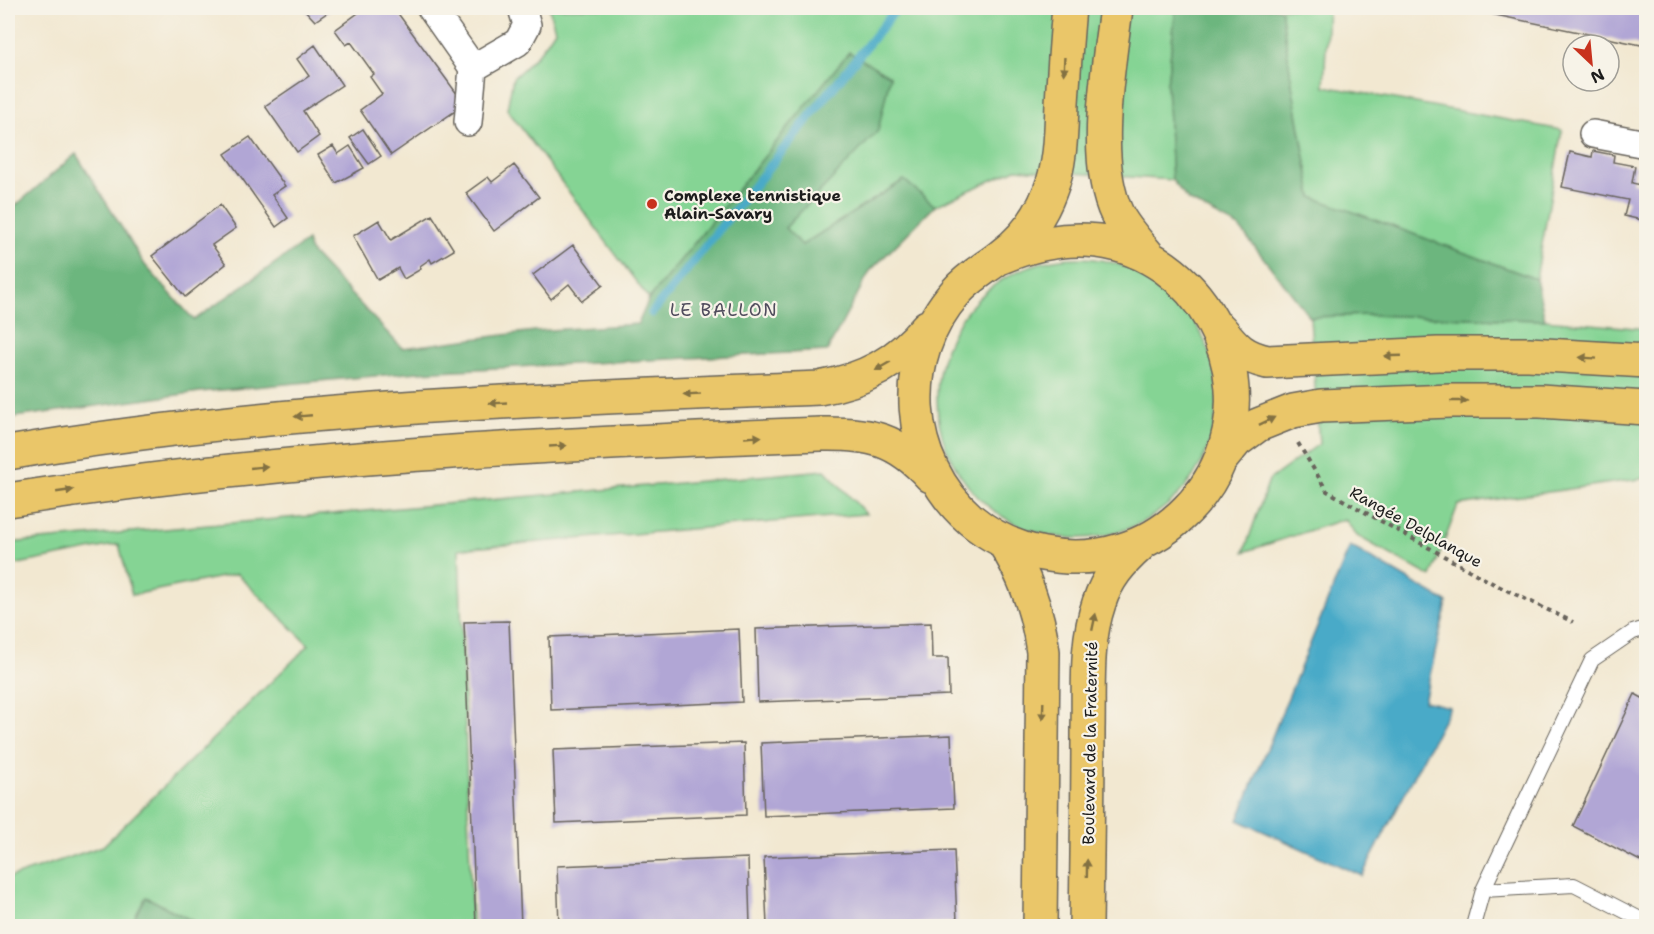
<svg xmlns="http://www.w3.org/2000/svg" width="1654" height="934" font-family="'Shantell Sans',sans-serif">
  <rect width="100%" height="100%" fill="#f7f3e8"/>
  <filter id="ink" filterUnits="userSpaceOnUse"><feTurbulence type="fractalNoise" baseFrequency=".0167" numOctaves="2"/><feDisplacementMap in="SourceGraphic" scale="12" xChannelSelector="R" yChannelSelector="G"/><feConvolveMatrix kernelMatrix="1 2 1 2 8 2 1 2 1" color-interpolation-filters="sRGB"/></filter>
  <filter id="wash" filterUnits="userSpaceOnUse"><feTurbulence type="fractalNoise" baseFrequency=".008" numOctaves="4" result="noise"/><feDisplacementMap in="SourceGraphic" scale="24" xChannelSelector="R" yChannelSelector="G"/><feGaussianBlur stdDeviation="1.35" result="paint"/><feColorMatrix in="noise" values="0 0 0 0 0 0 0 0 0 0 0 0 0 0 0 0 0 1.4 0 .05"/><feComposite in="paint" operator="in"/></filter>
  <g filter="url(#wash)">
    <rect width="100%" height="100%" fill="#f2e8d1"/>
    <!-- green -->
    <path fill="#85d494" stroke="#507858" stroke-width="1.5" d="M549,8H1176L1167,84L1172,180L1016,169L935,206L904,180L801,246L785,228L878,130L890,76L849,53L649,299L507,109L513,78C531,63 543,50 555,30Z
      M1281,8H1328L1324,86L1562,130L1536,279L1312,197L1291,79Z
      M937 398a140 140 0 1 1 280 0a140 140 0 1 1-280 0Z
      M1368,315L1545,320L1646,329V478L1458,505L1431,577L1357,536L1345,519L1244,552L1269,480L1319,444L1310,317Z
      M825,470L866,514L459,549L472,926H202L146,897L130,926H8V878L103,846L309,645L237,574L132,595L119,544L8,566V543Z"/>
    <!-- forest -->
    <path fill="#6cb67e" stroke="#44694d" stroke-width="1.5" d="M1176,8H1281L1292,85L1312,197L1536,279L1545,320L1368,315L1310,317L1239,227L1188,200L1172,180L1167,84Z
      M849,52L890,76L878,131L785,228L802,245L904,180L935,206L870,271L827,351L418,372L200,392L8,418V212L76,154L145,265L194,320L307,241L310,251L402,348L535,331L638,324L649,299Z
      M146,897L202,926H130Z"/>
    <!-- water -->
    <path fill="#49aac8" stroke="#326372" stroke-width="1.5" d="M1350,546L1447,602L1424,701L1450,707L1362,876L1238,820Z"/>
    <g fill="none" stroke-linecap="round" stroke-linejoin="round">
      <!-- stream -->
      <path stroke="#49aac8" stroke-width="9" d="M652,313L897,8"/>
    </g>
    <g id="blocks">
      <!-- building -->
      <path fill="#b1a6d5" d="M303,8H334L315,21Z
        M365,8H394L460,98L458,109L391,155L360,110L382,94L370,77L374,74L351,42L346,45L335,30Z
        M1467,9L1643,8V10L1646,11V46Z
        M315,45L342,85L303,111L319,136L297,152L265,106L309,76L297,59Z
        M363,129L381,156L369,164L350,138Z
        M250,137L285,186L272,195L288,218L276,227L225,154Z
        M333,146L338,154L350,146L364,168L336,183L318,155Z
        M1593,151L1614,155L1613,162L1635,166L1632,183L1646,186V221L1624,216L1628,200L1562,187L1570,152L1592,157Z
        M514,165L539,197L494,231L466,193L488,177L492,182Z
        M220,205L236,228L212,245L226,264L185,297L152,256Z
        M432,215L454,250L432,263L430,259L420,266L421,269L404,279L398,268L378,280L353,236L379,220L391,240Z
        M573,245L603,285L582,301L569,284L551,299L533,275Z
        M509,621L521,926H476L464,622Z
        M931,623L932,658H948L949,695L758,702L756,629Z
        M739,629L742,702L551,710L549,637Z
        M1635,694L1646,700V864L1573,826Z
        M951,735L954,808L764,816L761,743Z
        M744,743L746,815L556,823L553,750Z
        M954,850L957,922L852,926H767L764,857Z
        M748,858L750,926H559L557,866Z"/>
    </g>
  </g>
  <g filter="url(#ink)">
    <use href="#blocks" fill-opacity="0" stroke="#67635b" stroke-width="1.5"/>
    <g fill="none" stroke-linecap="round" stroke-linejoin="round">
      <defs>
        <path id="lane" d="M1483,890L1592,660L1633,632L1646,628
          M1473,926L1483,890L1574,885L1646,922"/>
        <path id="street" d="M431,8L473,68L468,122
          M473,68L518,42L527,25L522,8
          M1593,134L1646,144"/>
        <path id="primary" d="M1116,8C1109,65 1091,160 1117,214C1125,230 1139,244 1150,258
          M999,258C1031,244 1063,237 1098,241C1198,254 1259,366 1221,458C1204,501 1166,537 1121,550C1070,566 1012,554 971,520C904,462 897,358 956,292C969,277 986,268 1001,256C1024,239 1040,218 1050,191C1061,164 1061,132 1062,103C1064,71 1066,39 1069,8
          M1220,329C1236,348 1242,356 1267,362L1438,354H1529L1646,361
          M8,453C275,407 548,399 819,388C865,380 897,363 927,327
          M1222,458L1236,441L1258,425L1293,411L1321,406L1451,401H1540L1646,408
          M8,500C277,457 549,444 821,434C871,433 897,439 931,476
          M1003,541C1026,576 1038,611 1043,652L1040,926
          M1086,926C1087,861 1088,796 1088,730C1089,689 1085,643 1099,603C1107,578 1121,562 1140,545"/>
      </defs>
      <!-- lane casing -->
      <use href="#lane" stroke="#67635b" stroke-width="16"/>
      <!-- street casing -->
      <use href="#street" stroke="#67635b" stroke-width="30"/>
      <!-- primary casing -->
      <use href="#primary" stroke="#67635b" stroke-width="36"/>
      <!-- path -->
      <path stroke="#67635b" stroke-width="4" stroke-dasharray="4.5 4.5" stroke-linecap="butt" d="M1298,443L1327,491L1494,584L1573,622"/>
      <!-- lane -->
      <use href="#lane" stroke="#fff" stroke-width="14"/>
      <!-- street -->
      <use href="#street" stroke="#fff" stroke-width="27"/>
      <!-- primary -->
      <use href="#primary" stroke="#eac669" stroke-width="33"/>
    </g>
    <!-- one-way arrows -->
    <defs><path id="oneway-solid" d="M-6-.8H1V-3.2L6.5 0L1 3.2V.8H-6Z" transform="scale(1.5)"/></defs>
    <g fill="#837142">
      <use href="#oneway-solid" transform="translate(1064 66) rotate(93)"/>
      <use href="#oneway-solid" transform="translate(1393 356) rotate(178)"/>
      <use href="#oneway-solid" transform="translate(1588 358) rotate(-176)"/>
      <use href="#oneway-solid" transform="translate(883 366) rotate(150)"/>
      <use href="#oneway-solid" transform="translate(692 394) rotate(177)"/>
      <use href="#oneway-solid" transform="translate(1459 401)"/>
      <use href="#oneway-solid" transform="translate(498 403) rotate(177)"/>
      <use href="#oneway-solid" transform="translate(303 416) rotate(175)"/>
      <use href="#oneway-solid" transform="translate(1267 421) rotate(-26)"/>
      <use href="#oneway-solid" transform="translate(753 437) rotate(-3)"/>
      <use href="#oneway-solid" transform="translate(558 446) rotate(-3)"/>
      <use href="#oneway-solid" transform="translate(259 467) rotate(-6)"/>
      <use href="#oneway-solid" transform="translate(65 491) rotate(-8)"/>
      <use href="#oneway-solid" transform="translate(1094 622) rotate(-78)"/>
      <use href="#oneway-solid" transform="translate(1043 711) rotate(92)"/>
      <use href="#oneway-solid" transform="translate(1087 868) rotate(-89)"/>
    </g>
  </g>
  <!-- markers -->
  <circle fill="#c8321e" stroke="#f7f3e8" stroke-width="2" cx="652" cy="204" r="6"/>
  <g text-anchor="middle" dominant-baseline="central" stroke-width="4.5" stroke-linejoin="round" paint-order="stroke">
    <!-- poi labels -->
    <g font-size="16" font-weight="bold" fill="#1c1c1c" stroke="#f7f3e8" text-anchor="start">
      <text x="664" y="195">Complexe tennistique<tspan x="664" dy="18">Alain-Savary</tspan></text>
    </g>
    <!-- street labels -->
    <g font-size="16" fill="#1c1c1c" stroke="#f7f3e8">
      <text transform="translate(1416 527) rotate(29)">Rangée Delplanque</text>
      <text transform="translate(1090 743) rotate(-89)">Boulevard de la Fraternité</text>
    </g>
    <!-- neighbourhood labels -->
    <g font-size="18" letter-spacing="1.5" fill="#504c5d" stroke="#f7f3e8">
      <text x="724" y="310">LE BALLON</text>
    </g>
  </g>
  <!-- margin -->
  <rect width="1654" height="934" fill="none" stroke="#f7f3e8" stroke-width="30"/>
  <!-- north arrow -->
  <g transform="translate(1591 63) rotate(154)"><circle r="28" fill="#f7f3e8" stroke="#9f9d96" stroke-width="1.5"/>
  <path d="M0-4.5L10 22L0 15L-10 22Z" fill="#c8321e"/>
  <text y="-9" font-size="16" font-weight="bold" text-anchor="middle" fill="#1c1c1c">N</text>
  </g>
</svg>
